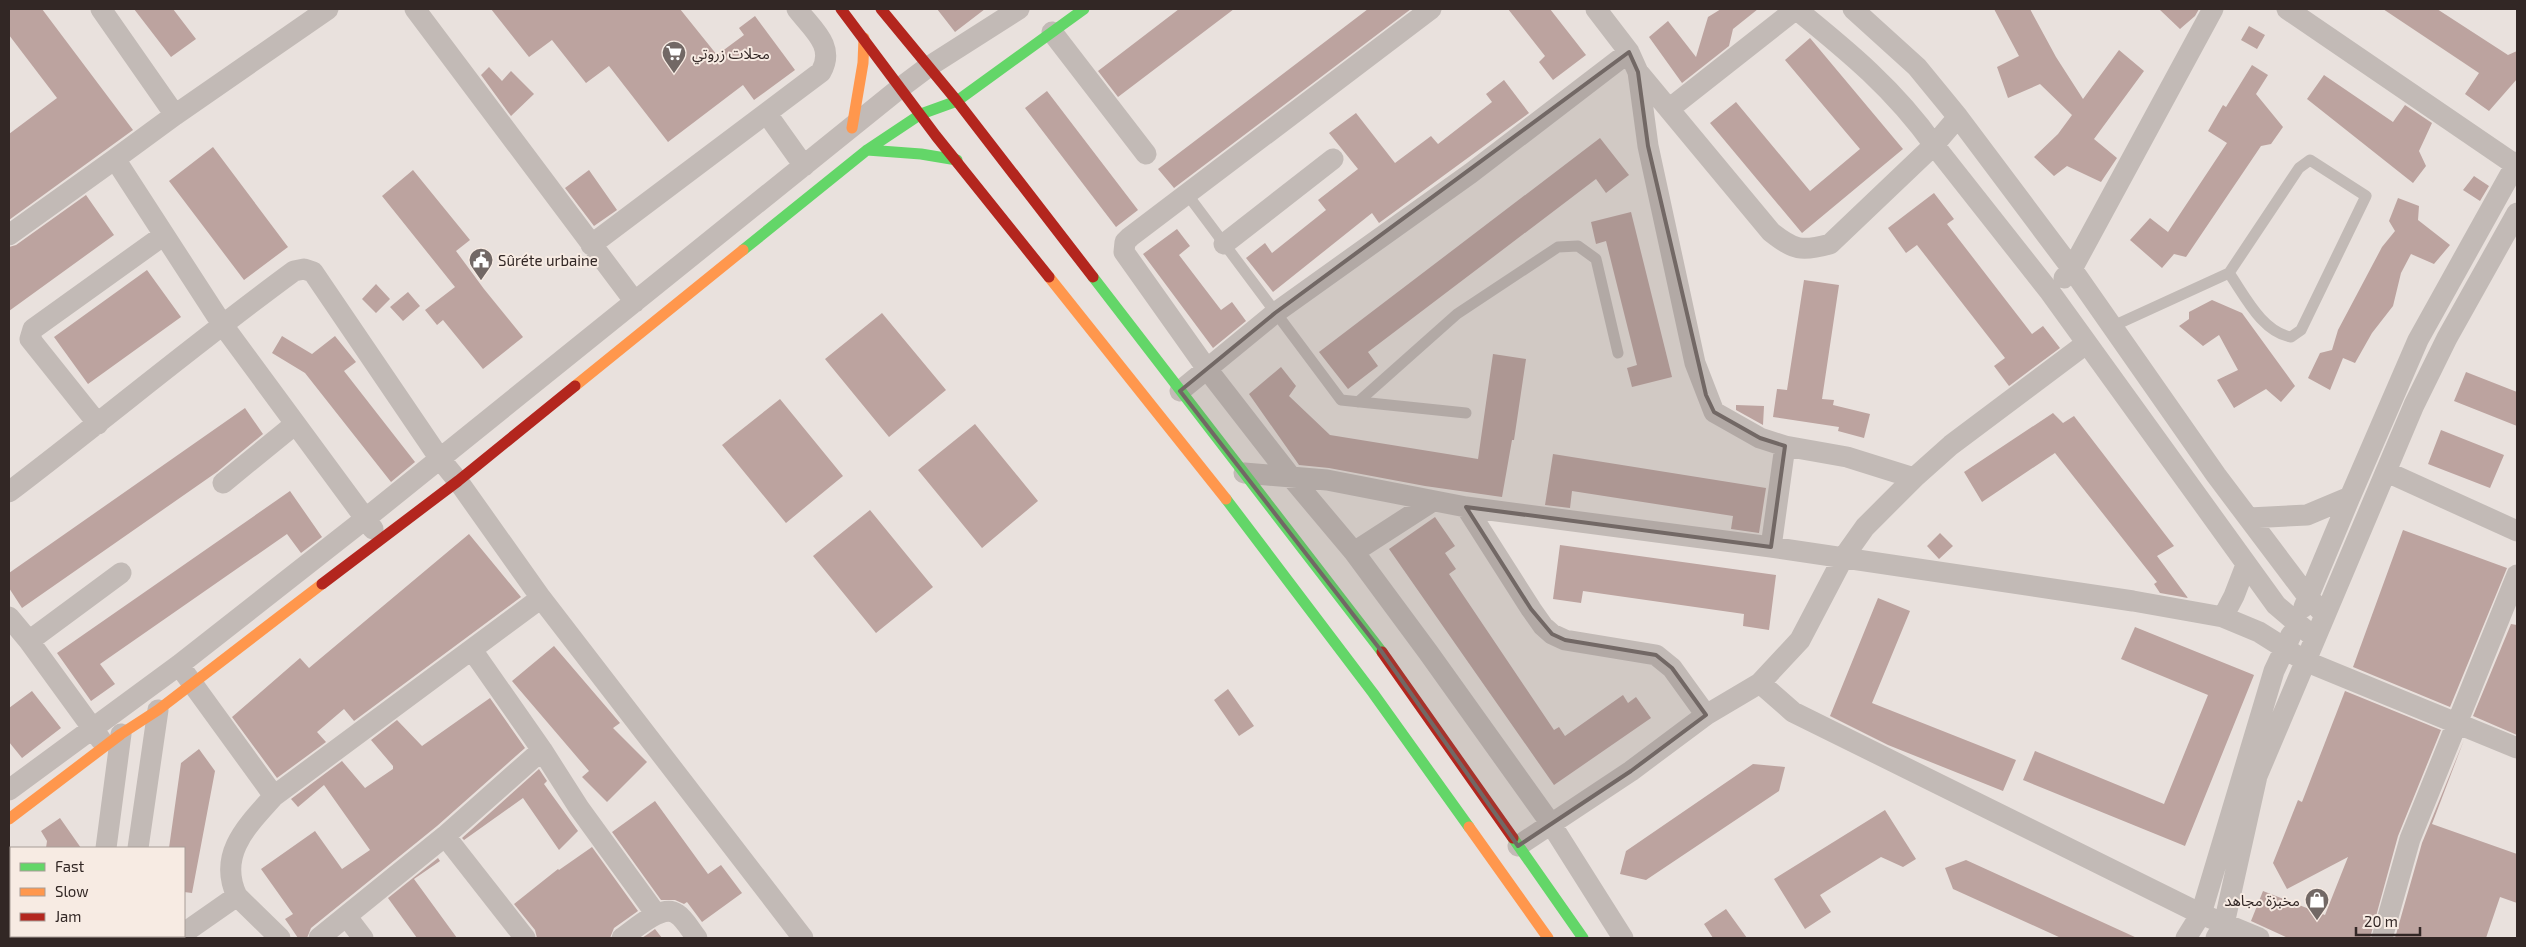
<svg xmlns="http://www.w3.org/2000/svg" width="2526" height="947" font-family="'Exo 2','Noto Sans Arabic',sans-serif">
  <rect width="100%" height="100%" fill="#e9e1dd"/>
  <!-- building -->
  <path fill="#bca39f" d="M9,9H42L133,130L9,220V134L57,98L9,35Z
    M134,9H173L196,39L171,57Z
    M491,9H680L717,55L744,35L739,28L755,16L795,70L754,100L743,85L668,142L609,66L586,83L552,40L529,57Z
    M937,9H985L955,32Z
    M1179,9H1234L1118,97L1098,71Z
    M1368,9H1411L1174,188L1158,169Z
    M1508,9H1550L1586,55L1553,80L1539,62L1545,56Z
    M1721,9H1758L1733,29L1729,46L1682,83L1649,37L1668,21L1696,57L1708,17Z
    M1994,9H2030L2056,57L2083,99L2119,50L2144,71L2094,139L2117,158L2101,182L2067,166L2054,176L2034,157L2058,134L2072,115L2040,84L2008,98L1997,67L2019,56Z
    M2159,9H2199L2195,16L2180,29Z
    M2383,9H2437L2508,55L2517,51V79L2489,111L2465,94L2479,73Z
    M2249,26L2265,35L2257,49L2241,40Z
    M1810,38L1903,149L1802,233L1710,123L1736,102L1810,191L1860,149L1785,60Z
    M2252,65L2268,75L2256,94L2283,127L2271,144L2261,146L2186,257L2174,254L2162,268L2130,240L2150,218L2168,232L2227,143L2208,131L2223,105L2226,107Z
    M489,67L502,81L511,71L534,94L511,116L481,75Z
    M2324,75L2393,122L2405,105L2432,123L2419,151L2426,166L2413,183L2307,99Z
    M1504,80L1529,113L1379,223L1372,213L1273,292L1246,258L1265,243L1272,253L1326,210L1318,200L1358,169L1329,133L1356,113L1395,163L1431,136L1438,144L1492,102L1486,94Z
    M1047,91L1138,210L1116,227L1025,108Z
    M1600,138L1629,175L1606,193L1596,179L1368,352L1378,366L1348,389L1319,352Z
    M213,147L288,247L244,280L169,181Z
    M413,170L470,240L456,251L484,289L523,337L483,369L443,320L437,325L425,310L455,287L382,196Z
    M589,170L617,210L594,226L565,188Z
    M2474,176L2489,186L2480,201L2463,190Z
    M1934,193L1954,219L1947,224L2032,334L2043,326L2060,348L2009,386L1994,366L2005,358L1917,245L1906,253L1888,228Z
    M86,195L114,235L9,311V247L16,245Z
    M2398,198L2419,206L2418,220L2450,245L2434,264L2411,254L2401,273L2393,306L2372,333L2355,363L2343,358L2330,390L2308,378L2320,353L2332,350L2338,330L2382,247L2395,231L2389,221Z
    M1631,212L1672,377L1632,387L1627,368L1637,365L1606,241L1596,244L1591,222Z
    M1177,229L1190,246L1179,255L1221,310L1232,302L1246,321L1213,348L1143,254Z
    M147,270L181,317L88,384L54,337Z
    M1804,280L1839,285L1822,399L1834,400L1833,405L1870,414L1864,438L1838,431L1839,427L1773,417L1777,389L1787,390Z
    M376,284L390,299L376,313L362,299Z
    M408,292L420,306L403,321L390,307Z
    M2212,300L2242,313L2295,386L2281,402L2266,389L2234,408L2217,380L2238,370L2219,335L2203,346L2179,326L2189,319V312Z
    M882,313L946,390L889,437L825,359Z
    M282,336L312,354L335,336L356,362L344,371L415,462L391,482L305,373L272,353Z
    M1493,354L1526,359L1514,440H1512L1502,497L1425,486L1329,468L1299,465L1249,394L1281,367L1296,386L1289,396L1330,435L1478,459Z
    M2466,372L2517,392V426L2454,401Z
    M780,399L843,476L786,523L722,445Z
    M1736,405L1764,406L1763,425L1736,410Z
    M245,408L263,434L217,472L22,608L9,588V573Z
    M2053,413L2063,423L2074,416L2174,546L2157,556L2188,598L2160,593L2154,584L2157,582L2055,453L1982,502L1964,472Z
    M975,424L1038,501L982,548L918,470Z
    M2441,430L2504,455L2490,488L2428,464Z
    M1553,454L1766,488L1759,533L1731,529L1733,516L1572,491L1570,508L1545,505Z
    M290,491L322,537L301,553L287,534L100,664L115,684L91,701L57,653Z
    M870,510L933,587L876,633L813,556Z
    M1435,517L1455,546L1445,553L1456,569L1449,574L1554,730L1559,727L1565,736L1623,695L1628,703L1636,697L1651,718L1554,785L1389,549Z
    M2403,530L2507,568L2450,707L2353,667Z
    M1940,533L1953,546L1939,559L1927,546Z
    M469,534L521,597L354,721L344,709L317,732L326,742L277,778L232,717L300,658L309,668Z
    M1560,545L1776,575L1769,630L1743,626L1744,614L1583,591L1581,603L1553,599Z
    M1878,598L1910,611L1872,703L2016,760L2003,791L1888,745L1830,716Z
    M2511,624L2517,625V735L2473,716Z
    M2135,627L2254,675L2185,846L2023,780L2035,751L2164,804L2208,695L2121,659Z
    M554,646L620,723L613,728L647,762L607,802L582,777L589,771L512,681Z
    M1228,689L1254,726L1239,736L1214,700Z
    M32,691L61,728L22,758L9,742V708Z
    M2345,691L2441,730L2398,836L2370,938H2288L2251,921L2263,891L2325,915L2348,857L2287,889L2273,863L2298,800L2302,802Z
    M490,698L525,748L437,826L311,928L307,938H298L285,919L293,914L261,869L315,831L342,869L370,850L324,785L298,807L291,799L342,761L365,788L393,769V766L371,740L397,720L422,746Z
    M2464,740L2432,824L2517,854V903L2500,897L2486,938H2395L2422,843Z
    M199,749L215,771L192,893L184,892V848H169L181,763Z
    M1753,764L1785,767L1779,791L1646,880L1620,874L1626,851Z
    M539,769L547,781L544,784L578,831L559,850L523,798L464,840L462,838Z
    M655,801L708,874L721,865L742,893L702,922L687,902L684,904L675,900H661L612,832Z
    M1885,810L1916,859L1903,867L1881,857L1820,895L1831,912L1805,929L1774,879Z
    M60,818L81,848H46L47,841L41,831Z
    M592,847L638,911L614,928L610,938H537L535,930L514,904L558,869L559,870Z
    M438,858L440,861L414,879L457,938H417L388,898Z
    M1966,860L2137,938H2061L1953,889L1945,868Z
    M1726,909L1747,938H1713L1704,924Z
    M655,929L662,938H642L648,934Z"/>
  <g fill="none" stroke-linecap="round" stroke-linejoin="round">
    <!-- lane -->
    <path stroke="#c2bab6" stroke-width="11" d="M1187,194L1341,400L1466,413
      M2111,327L2229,273C2245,296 2262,332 2291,337L2301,330L2366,196L2310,160L2299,168L2229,273
      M1358,402L1457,314L1558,247L1578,246L1596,259L1618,353"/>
    <!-- street -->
    <path stroke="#c2bab6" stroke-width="21" d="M101,9L175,115
      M415,9L635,302
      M1431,9L1130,237L1125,242L1124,252L1207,369L1291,477L1354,552L1428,652L1551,824L1623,938
      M1596,9L1629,52L1638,72L1771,232C1794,250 1801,252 1830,244L1934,145L1958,117
      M1853,9L1917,67L1958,117L2072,269L2216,475L2308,597L2325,615
      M2287,9L2517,166
      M1052,32L1146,154
      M1638,72L1648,146L1695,363L1714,412L1760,438L1785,446L1847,457L1914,478
      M1669,109L1796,9C1849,52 1894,89 1934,145L2050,292L2276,605L2315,638
      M767,114L804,166
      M115,159L175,115L328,9
      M9,235L115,159L222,324L373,529
      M1224,244L1333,159
      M591,245L821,72C836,46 812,29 797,9
      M2064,278L2072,269L2213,9
      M1180,391L1275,313L1471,173L1629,52
      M98,424L30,339L33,329L164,235
      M2387,472L2517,531
      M1244,473L1327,480L1466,507L1771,547L2133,601L2223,617L2259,632L2305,661L2517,748
      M223,483L294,425
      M9,492C105,419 197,342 294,271L304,269L313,272L440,459L458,481L541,598L803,938
      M1466,507L1531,609L1543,626L1552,634L1565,640L1656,655L1672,668L1706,715L1760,683L1800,640L1843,558L1865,527L1914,478L1951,445L2087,343
      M2249,518L2307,515L2350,497L2418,340L2517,162
      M1771,547L1785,446
      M1354,552L1433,501
      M2304,607L2350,497
      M9,617L29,641L101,740
      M2223,617L2234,596L2246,565
      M29,641L121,573
      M1760,683L1793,712L2201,914L2259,938
      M542,750L579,808L656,914
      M9,790L179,665L365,519L900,88L928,67L1019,9
      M274,796L541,598
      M445,836L525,938
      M1518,846L1631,771L1706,715
      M106,848L121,734
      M138,848L158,710
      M237,896L280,938
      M347,917L363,938
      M184,933L237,896C217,854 248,825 274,796L184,672
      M94,938V936
      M124,938L125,936
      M319,938L445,836L542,750L472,650
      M622,938C634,930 662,903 677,914C685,919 691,931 697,938
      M2186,938L2201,914L2274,671L2291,635
      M2216,938L2224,924L2257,776L2414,405L2447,338L2517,213
      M2382,938L2410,839L2517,575"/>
    <!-- fast -->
    <path stroke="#63d668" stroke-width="11" d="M867,150L921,154L957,160
      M743,250L867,150L921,114L957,101L1084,9
      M1093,277L1382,652
      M1226,499L1373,693L1469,827
      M1513,838L1583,938"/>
    <!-- slow -->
    <path stroke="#ff974d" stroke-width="11" d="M852,128L863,63L864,38
      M1049,277L1226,499
      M575,386L743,250
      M9,819L121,734L158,710L322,584
      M1469,827L1548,938"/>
    <!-- jam -->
    <path stroke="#b3261e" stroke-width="11" d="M841,9L936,136L1049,277
      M881,9L957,101L1093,277
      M322,584L458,481L575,386
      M1382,652L1513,838"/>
  </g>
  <!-- marked area -->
  <path fill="#726865" fill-opacity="0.2" stroke="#726865" stroke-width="4" stroke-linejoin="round" d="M1629,52L1638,72L1648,146L1706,395L1714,412L1760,438L1785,446L1771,547L1466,507L1531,609L1552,634L1565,640L1656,655L1672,668L1706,715L1631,771L1518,846L1379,648L1180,391L1275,313Z"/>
  <!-- icons -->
  <defs>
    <symbol id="supermarket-pin" viewBox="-11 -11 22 30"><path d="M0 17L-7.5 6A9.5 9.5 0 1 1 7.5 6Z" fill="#726865" stroke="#f7ebe3"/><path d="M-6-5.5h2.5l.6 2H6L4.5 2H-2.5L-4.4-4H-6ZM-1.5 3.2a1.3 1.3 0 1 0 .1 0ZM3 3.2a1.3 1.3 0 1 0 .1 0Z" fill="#fff"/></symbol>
    <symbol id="civic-pin" viewBox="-11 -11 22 30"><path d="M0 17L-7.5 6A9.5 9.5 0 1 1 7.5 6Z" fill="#726865" stroke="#f7ebe3"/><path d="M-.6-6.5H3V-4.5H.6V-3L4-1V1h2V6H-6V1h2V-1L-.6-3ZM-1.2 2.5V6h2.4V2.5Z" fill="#fff"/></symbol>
    <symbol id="shop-pin" viewBox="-11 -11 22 30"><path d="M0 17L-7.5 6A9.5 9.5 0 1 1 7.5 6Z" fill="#726865" stroke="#f7ebe3"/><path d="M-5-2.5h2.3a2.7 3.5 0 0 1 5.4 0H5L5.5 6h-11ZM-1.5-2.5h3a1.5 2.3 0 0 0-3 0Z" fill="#fff"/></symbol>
  </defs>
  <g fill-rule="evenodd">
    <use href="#supermarket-pin" x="660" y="39" width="28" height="38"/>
    <use href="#civic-pin" x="467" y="246" width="28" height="38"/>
    <use href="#shop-pin" x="2303" y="886" width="28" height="38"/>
  </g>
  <g text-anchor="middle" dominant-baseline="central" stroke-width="4" stroke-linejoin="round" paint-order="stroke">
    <!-- poi labels -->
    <g font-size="15" fill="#322725" stroke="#f7ebe3" text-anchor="start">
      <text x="692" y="53">محلات زروتي</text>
      <text x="498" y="260">Sûréte urbaine</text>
      <text x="2300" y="900" text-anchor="end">مخبزة مجاهد</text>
    </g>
  </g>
  <!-- border -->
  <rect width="2526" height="947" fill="none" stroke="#322725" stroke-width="20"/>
  <!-- legend -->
  <rect x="10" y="847" width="175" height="90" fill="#f7ebe3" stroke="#a89d97"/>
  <rect x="20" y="863" width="25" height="8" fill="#63d668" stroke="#a89d97"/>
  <text x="55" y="872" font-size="15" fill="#322725">Fast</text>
  <rect x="20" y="888" width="25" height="8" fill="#ff974d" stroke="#a89d97"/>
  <text x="55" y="897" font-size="15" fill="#322725">Slow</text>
  <rect x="20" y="913" width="25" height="8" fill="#b3261e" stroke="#a89d97"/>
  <text x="55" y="922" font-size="15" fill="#322725">Jam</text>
  <!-- scale -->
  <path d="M2356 927v8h64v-8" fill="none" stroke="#322725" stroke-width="2.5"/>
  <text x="2364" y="927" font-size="15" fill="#322725" stroke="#f7ebe3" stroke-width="4" paint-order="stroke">20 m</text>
</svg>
